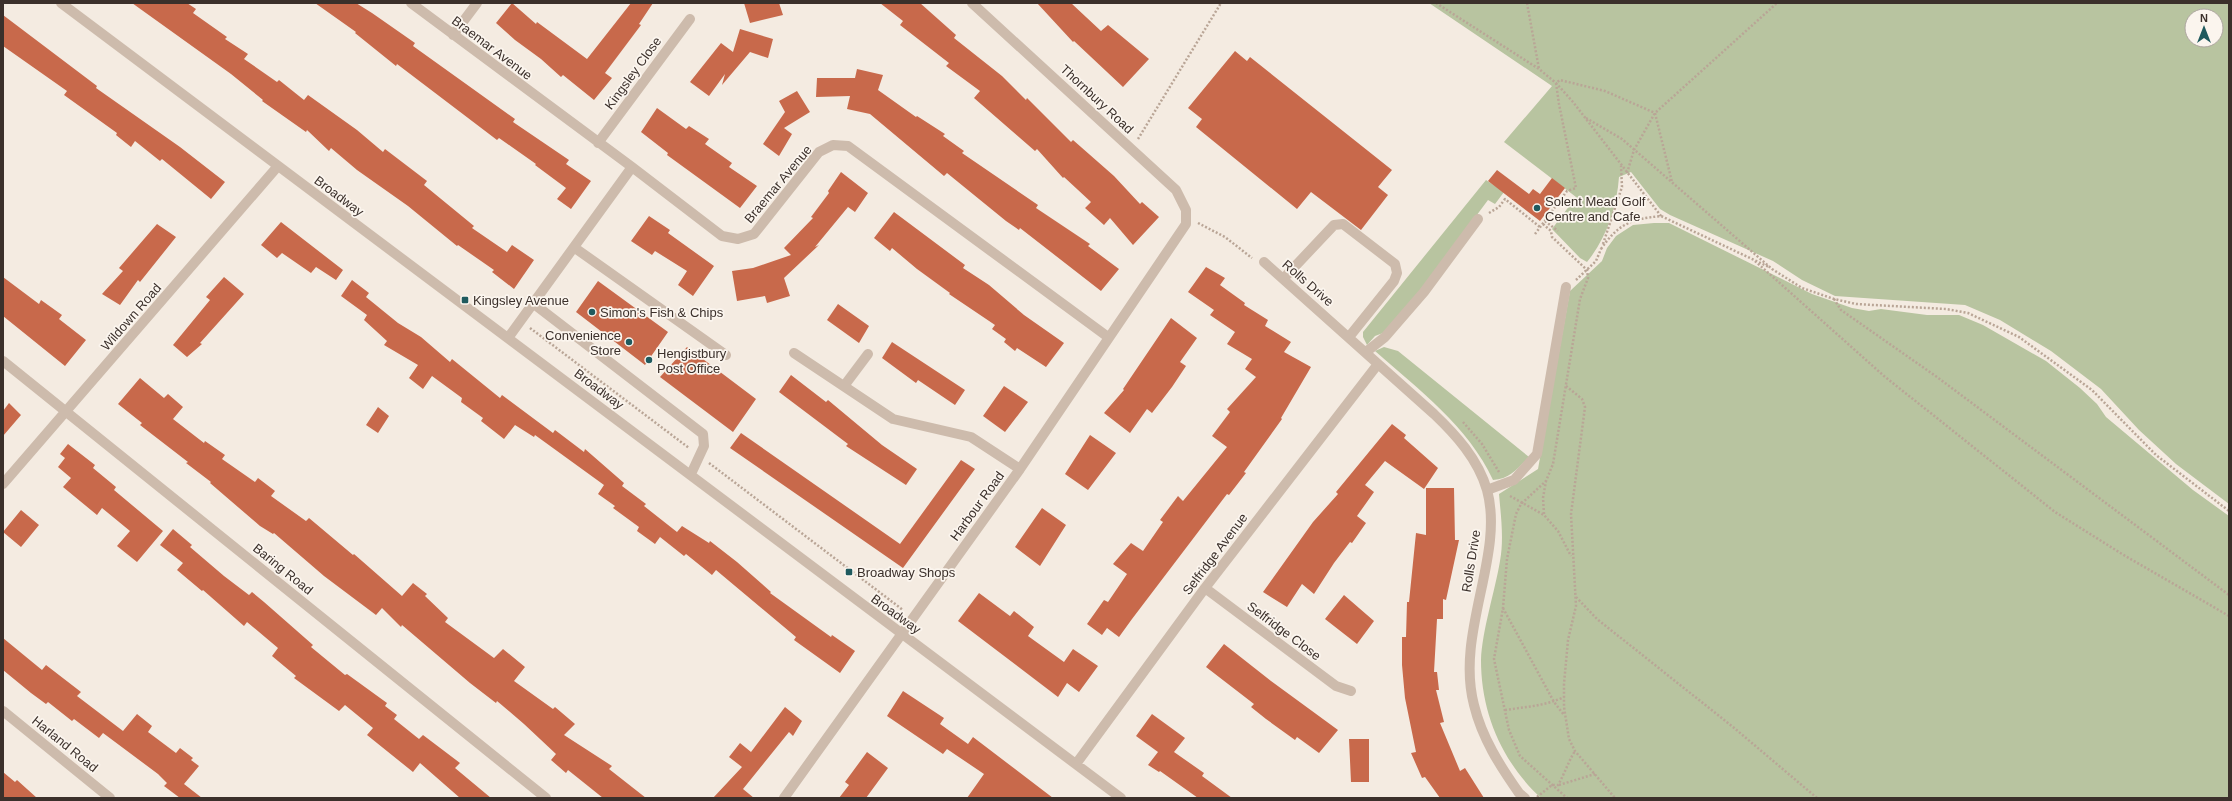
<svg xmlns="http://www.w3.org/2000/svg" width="2232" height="801" font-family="Arial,sans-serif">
  <rect width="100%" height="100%" fill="#f4ebe1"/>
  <!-- green -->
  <path fill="#b8c4a0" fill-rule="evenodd" d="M1429,3H2229V504L2176,464L2139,430L2101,389L2051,351L2000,320L1965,305L1835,296L1802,280L1773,261L1670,215L1660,209L1631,172L1619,177C1617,207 1606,239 1587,262L1580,258L1552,229L1576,197L1504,142L1552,86ZM2192,16H2216V40H2192Z
    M1486,180L1504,192L1495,204L1488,200L1421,290L1383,333L1375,336L1367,345L1363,337V332Z
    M1654,223H1669L1812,294L1852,308L1869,311L1881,309L1927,315H1959L1983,325L2046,361L2080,388L2097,404L2106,417L2193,490L2229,516V798H1541C1502,762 1481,713 1481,660C1482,631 1495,591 1500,561C1504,539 1501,517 1499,494L1538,469L1570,291L1602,261L1607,248L1616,236L1633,225Z
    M1384,347L1398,351L1529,457C1517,469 1510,479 1493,480C1468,426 1419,390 1375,351Z"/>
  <!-- building -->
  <path fill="#c8694b" d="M132,3H187L196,9L193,13L227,37L225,39L248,54L244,59L277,82L279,80L304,100L308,95L357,130L383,152L385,149L427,181L424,185L474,226L472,228L507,252L512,245L534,260L514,289L492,272L494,270L458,245L457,246L408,206L357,170L331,148L329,151L307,130L306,132L262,101L263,100L231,74Z
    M315,3H356L372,13L415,43L413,46L515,119L513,122L569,160L566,164L591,181L571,209L557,199L566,188L535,165L536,164L499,138L497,140L397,64L396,66L355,33L356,32Z
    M512,3L536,24L537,22L587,59L631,3H653L639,24L641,25L605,73L612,78L594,100L563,75L561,77L541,59L515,40L496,23Z
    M744,3H779L783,15L750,23Z
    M880,3H920L956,35L954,38L1002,76L1026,100L1027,98L1071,142L1073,140L1114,176L1140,204L1142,202L1159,217L1133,245L1110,218L1104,225L1085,208L1091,202L1064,177L1063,178L1037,149L1035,151L974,98L980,91L946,66L949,63L900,25L903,21Z
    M1037,3H1071L1101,31L1108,25L1149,59L1123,87L1074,41L1073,42Z
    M3,15L97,86L96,88L180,147L225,182L211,199L162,159L160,161L135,141L131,147L116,135L117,133L64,95L67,91L3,46Z
    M740,29L773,39L768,58L750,52L722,85L725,74L709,96L690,82L721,43L733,52Z
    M1235,51L1247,61L1250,57L1392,170L1378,187L1388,195L1361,230L1311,192L1297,209L1196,127L1202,119L1188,108Z
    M857,69L883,75L878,90L916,117L917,116L945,134L943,136L964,151L962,153L1038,205L1036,208L1090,244L1088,246L1119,269L1101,291L1020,228L1019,230L1006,221L947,173L944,176L870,114L847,109L850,96L816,97L817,78H855Z
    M797,91L810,112L784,128L792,134L779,156L763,144L785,112L779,101Z
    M657,108L686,129L689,126L709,139L705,144L732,163L729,167L757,186L740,208L667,155L668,153L641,132Z
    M1497,170L1529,194L1533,189L1540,194L1552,178L1565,188L1540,221L1488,181Z
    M841,172L868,193L855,212L848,207L815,247L819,245L784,278L790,296L767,303L765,296L737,301L732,271L753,268L791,255L784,248L813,218L811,217L829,193L828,191Z
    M894,212L965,265L963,268L989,285L1024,315L1064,343L1046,367L1017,348L1015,351L1004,342L1006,339L992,329L995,325L949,294L950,293L917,269L892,248L890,251L874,238Z
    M649,216L670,230L668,233L714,266L693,296L678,285L687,271L655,251L652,255L631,241Z
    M281,222L343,270L336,280L316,267L311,273L282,253L277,258L261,245Z
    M157,224L176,237L140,282L138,280L120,305L102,294L123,271L119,268Z
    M1206,267L1225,278L1220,285L1245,303L1244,305L1268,320L1265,326L1291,342L1284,352L1311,367L1281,418L1282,419L1244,472L1246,473L1229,495L1227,494L1132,619L1119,637L1107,628L1102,635L1087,624L1104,600L1108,602L1127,574L1113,564L1131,543L1143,551L1163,522L1160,520L1178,496L1183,501L1227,447L1212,436L1230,412L1227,409L1256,377L1245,369L1252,359L1227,344L1235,332L1210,315L1214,310L1188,292Z
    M3,277L39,304L41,300L62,315L59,319L86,340L65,366L3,316Z
    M224,277L244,294L200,343L202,344L187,357L173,345L210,300L206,297Z
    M352,280L369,293L366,297L398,323L421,337L450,362L452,359L500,398L502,395L553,433L555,430L584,452L585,449L624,483L622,486L646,504L644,506L677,532L682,526L709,543L710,541L737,562L771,592L770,593L831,637L832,635L855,651L840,673L794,640L796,637L716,570L712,575L686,554L684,556L660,537L655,544L637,531L639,527L613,508L615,506L598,494L604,485L535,435L534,437L515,425L504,439L481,421L483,418L461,402L462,398L432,376L423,389L409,378L418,365L384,345L387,341L364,320L367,315L341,296Z
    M598,281L668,332L645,365L576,312Z
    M838,304L869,326L859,343L827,320Z
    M1171,318L1197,338L1180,362L1186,366L1172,387L1152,413L1147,409L1130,433L1104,413L1124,390L1123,389Z
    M892,342L965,390L955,405L918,380L916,383L882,358Z
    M687,347L756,399L733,432L660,377Z
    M791,375L826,402L828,400L882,445L917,469L906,485L846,446L848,444L779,392Z
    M140,378L164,398L168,394L183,407L173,419L204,443L205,441L225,455L222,459L255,482L258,478L275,491L271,496L306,521L309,518L353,555L354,554L402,596L413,583L427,594L425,596L448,618L445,622L494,658L503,649L525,667L514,681L553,709L555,707L575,724L564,735L612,766L609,769L646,798H603L568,770L566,773L551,760L556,754L524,724L497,701L496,703L470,683L402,625L401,627L382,608L376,615L324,576L274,533L273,534L260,526L210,483L211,482L186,463L188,462L140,425L142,423L118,404Z
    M1004,386L1028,402L1005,432L983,416Z
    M9,403L21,415L3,436V411Z
    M378,407L389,416L378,433L366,425Z
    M1392,424L1406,435L1404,438L1438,468L1424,489L1385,461L1365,485L1374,492L1357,516L1366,523L1352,543L1350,542L1334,563L1314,594L1302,584L1287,607L1263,592L1313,522L1338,494L1336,492Z
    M741,433L900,544L961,460L975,469L903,568L730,448Z
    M1090,435L1116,453L1088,490L1065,474Z
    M68,444L95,465L93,468L116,487L114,490L163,531L137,562L117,546L130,531L102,508L97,515L63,487L71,478L58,467L65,458L60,454Z
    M1426,488H1454L1455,540H1459L1446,600L1443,599V619H1437L1434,672H1437L1439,690H1436L1444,722L1440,723L1460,771L1465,768L1484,798H1440L1425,777L1422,778L1411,753L1416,752L1405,698L1402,665V637H1406L1407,602H1409L1416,533L1426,535Z
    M1042,508L1066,525L1040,566L1015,547Z
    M21,510L39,525L21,547L3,532Z
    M173,529L192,545L190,547L224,576L249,595L252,592L264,602L313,645L311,647L345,675L347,674L387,703L385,706L397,715L394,719L419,739L423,735L460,763L455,768L491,798H460L420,763L413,772L367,735L373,728L345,705L339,711L294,678L296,676L272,656L278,648L247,622L244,626L203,590L202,591L177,570L183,563L160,545Z
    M979,593L1010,616L1014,611L1034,627L1028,636L1064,662L1073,649L1098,666L1079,692L1067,683L1058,697L958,621Z
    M1344,595L1374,621L1357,644L1325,619Z
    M3,638L42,670L46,665L81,692L77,696L123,731L137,714L152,726L148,732L176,753L180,748L193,758L191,760L199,766L184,784L202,798H180L164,786L167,783L158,774L103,733L99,738L74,719L72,721L48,702L46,704L31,693L3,670Z
    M1224,644L1271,681L1338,730L1319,753L1297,737L1295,740L1266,719L1251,707L1254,704L1206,667Z
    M903,691L944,718L940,724L968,744L973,737L1053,798H967L984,774L947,749L943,754L887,716Z
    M785,707L802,721L793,736L789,732L743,789L754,798H713L742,767L729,757L740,743L751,752Z
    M1152,714L1185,738L1174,752L1204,773L1202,776L1232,798H1198L1160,771L1159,772L1148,765L1158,752L1136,736Z
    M1349,739H1369V782H1351Z
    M867,752L888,768L866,798H839L849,785L845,782Z
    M3,772L15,782L17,780L37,798H3Z"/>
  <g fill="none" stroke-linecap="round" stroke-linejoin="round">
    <!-- path -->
    <path stroke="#b9a596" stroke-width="2.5" stroke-dasharray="2 2" stroke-linecap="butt" d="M1436,3L1539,69L1556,83L1573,102L1661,216
      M1527,3L1539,69
      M1586,118L1622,139L1772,269L1802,288L1834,299L1856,304L1946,309L1968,313L2019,337L2092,390L2156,455L2229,511
      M1138,139L1221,3
      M1627,173L1634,150L1655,113L1777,3
      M1489,213L1499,207L1505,199L1540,227
      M1545,221L1558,231
      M1198,223L1225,237L1252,258
      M1543,224L1551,231L1552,237L1587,270L1588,278L1580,299L1553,464L1546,481L1521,504L1516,514L1507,559L1503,608L1494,659L1509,730L1520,756L1567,798
      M1535,234L1567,191L1576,188L1559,104L1556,83L1560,80L1605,91L1655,113L1672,182
      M1603,244L1622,187L1621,166
      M1601,249C1618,224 1631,219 1661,216L1769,267
      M1755,261L1884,376L2055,512L2122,554L2229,616
      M1576,280L1596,261L1601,249
      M1834,299L1841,310L1937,377L2229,595
      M530,328L689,448
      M1566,386L1582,399L1585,407L1571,514L1576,606L1568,640L1564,684V707L1569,739L1575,751L1615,798
      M1463,422L1482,444L1499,472
      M709,463L903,610
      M1510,496L1544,515L1558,531L1571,556
      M1544,514L1543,498L1546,481
      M1576,597L1597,619L1733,727L1817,798
      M1503,608L1554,702L1564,715
      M1505,710C1525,707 1545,706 1564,697
      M1559,785L1595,774
      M1537,797L1552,785H1558C1565,773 1568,762 1575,751"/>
    <!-- minor -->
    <path stroke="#cdbbac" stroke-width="10" d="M61,3L1121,798
      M411,3L632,167L722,236L738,239L754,234L819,152L833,145L848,146L1108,337
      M453,35L477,3
      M598,143L690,19
      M575,248L726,355
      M1264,262L1434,414C1456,435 1478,459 1487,490C1505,555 1455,633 1474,705C1482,738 1500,766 1519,793L1525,798
      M1284,278L1334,225L1343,224L1395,264L1397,273L1394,281L1349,337
      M534,304L703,434L704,446L691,474
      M508,338L632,167
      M1366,352L1385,337L1424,292L1478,219
      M794,353L893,419L971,437L1020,469
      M3,361L546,798
      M844,386L868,354
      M3,484L278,166
      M1487,490L1514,480L1537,454L1566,287
      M1205,588L1336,686L1351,691
      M3,711L110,798
      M1076,764L1205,588L1378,364
      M784,798L1020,469L1186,224V210L1176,190L972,3"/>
  </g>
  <!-- markers -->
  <g fill="#1f5a5e" stroke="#fbf5ee" stroke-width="1.5">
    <circle cx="1537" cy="208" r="4"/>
    <rect x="461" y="296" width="8" height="8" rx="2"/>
    <circle cx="592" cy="312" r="4"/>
    <circle cx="629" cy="342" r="4"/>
    <circle cx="649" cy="360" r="4"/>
    <rect x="845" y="568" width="8" height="8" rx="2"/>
  </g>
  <g text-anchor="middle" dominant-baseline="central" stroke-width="3.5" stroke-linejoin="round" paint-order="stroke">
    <!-- street labels -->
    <g font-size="13" fill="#3b302b" stroke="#fbf5ee">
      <text transform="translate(492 48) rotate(37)">Braemar Avenue</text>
      <text transform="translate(633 73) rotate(-54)">Kingsley Close</text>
      <text transform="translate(1097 99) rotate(43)">Thornbury Road</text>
      <text transform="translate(778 184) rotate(-50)">Braemar Avenue</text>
      <text transform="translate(339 196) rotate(37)">Broadway</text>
      <text transform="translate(1308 283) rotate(41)">Rolls Drive</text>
      <text transform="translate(131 317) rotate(-49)">Wildown Road</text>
      <text transform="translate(599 389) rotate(37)">Broadway</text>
      <text transform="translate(977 506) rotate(-54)">Harbour Road</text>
      <text transform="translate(1215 554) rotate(-53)">Selfridge Avenue</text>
      <text transform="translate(1471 561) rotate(-81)">Rolls Drive</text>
      <text transform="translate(283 569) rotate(39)">Baring Road</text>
      <text transform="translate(896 614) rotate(36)">Broadway</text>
      <text transform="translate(1284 631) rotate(37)">Selfridge Close</text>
      <text transform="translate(65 744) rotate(39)">Harland Road</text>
    </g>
    <!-- poi labels -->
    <g font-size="13" fill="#3b302b" stroke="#fbf5ee" text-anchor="start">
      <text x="1545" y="201">Solent Mead Golf<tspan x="1545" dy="15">Centre and Cafe</tspan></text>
      <text x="473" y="300">Kingsley Avenue</text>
      <text x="600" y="312">Simon's Fish &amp; Chips</text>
      <text x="621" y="335" text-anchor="end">Convenience<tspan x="621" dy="15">Store</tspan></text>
      <text x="657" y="353">Hengistbury<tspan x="657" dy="15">Post Office</tspan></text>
      <text x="857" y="572">Broadway Shops</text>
    </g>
  </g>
  <!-- border -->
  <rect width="2232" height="801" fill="none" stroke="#3b302b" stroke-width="8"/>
  <!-- north arrow -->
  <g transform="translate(2204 28)"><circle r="19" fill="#fbf5ee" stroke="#aea6a0"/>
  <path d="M0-3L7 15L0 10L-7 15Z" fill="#1f5a5e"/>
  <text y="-6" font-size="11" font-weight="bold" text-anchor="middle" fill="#3b302b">N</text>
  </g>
</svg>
